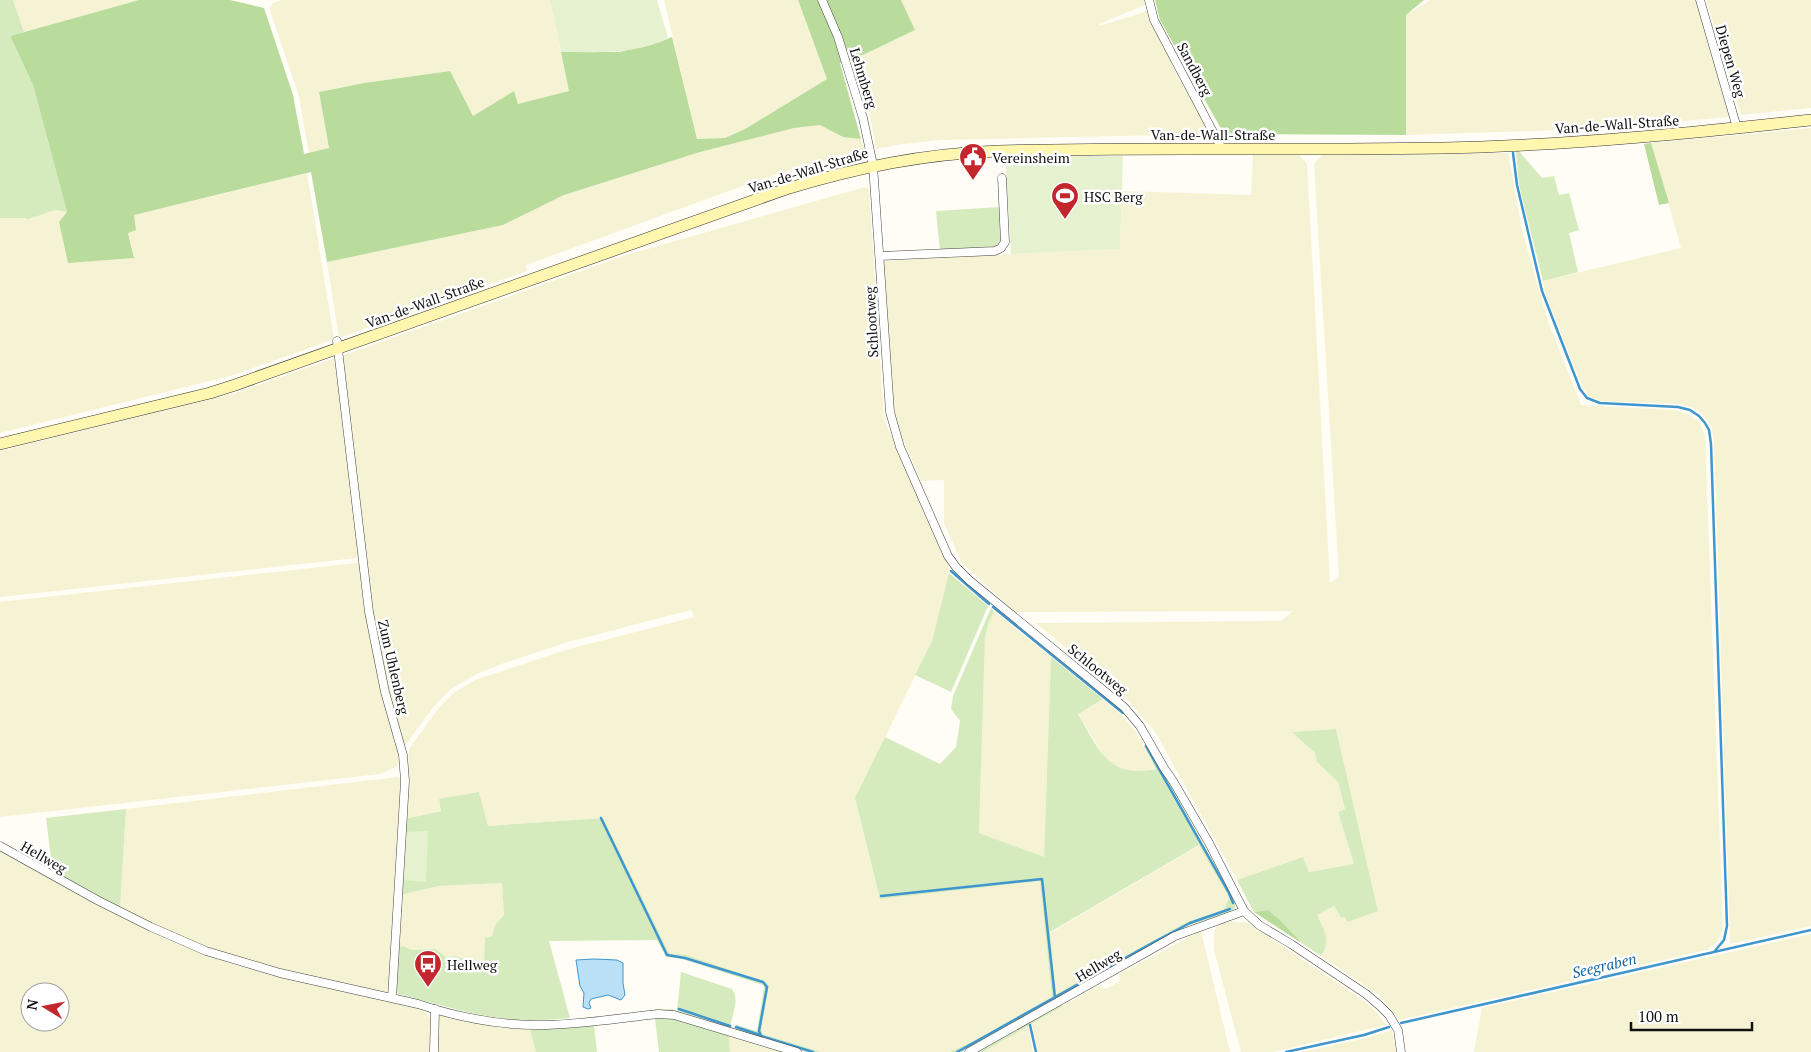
<svg xmlns="http://www.w3.org/2000/svg" width="1811" height="1052" font-family="'PT Serif',serif">
  <rect width="100%" height="100%" fill="#fffdf5"/>
  <!-- farmland -->
  <path fill="#f6f3d4" fill-rule="evenodd" d="M13,0H139L24,32Z
    M282,0H550L569,91L518,104L514,92L472,117L449,71L364,83L319,92L329,148L309,154L299,96L269,8L273,3Z
    M664,0H798L827,79L745,129L725,138L697,139Z
    M901,0H1146L1147,4L1099,24V26L1148,11L1178,78L1214,134L941,140L903,144L876,149L870,115L852,58L867,53L915,30Z
    M1431,0H1696L1729,117L1592,129L1406,135V15Z
    M1706,0H1811V108L1741,115Z
    M820,125L843,137L861,139L864,151L796,168L737,188L526,265L527,271L339,338L327,262L503,225L564,195L700,152L794,128Z
    M1811,128V926L1730,944L1714,441L1711,426L1703,415L1692,407L1678,404L1600,401L1590,397L1583,389L1545,292L1543,281L1681,248L1651,143Z
    M1508,153L1522,230L1547,319L1581,405L1674,410L1689,414L1699,422L1705,435L1723,928L1718,941L1707,950L1399,1020L1380,996L1321,956L1324,951L1317,915L1334,906L1341,918L1378,910L1336,729L1293,732L1315,753L1317,762L1338,782L1345,809L1338,812L1354,864L1309,872L1303,857L1237,880L1156,733L1129,701L1036,623L1281,621L1293,611L1015,612L962,563L944,523V480L921,481L899,430L891,395L884,261L1011,254L1120,249L1122,191L1251,195L1253,155H1299L1307,164L1330,583L1339,577L1314,164L1322,155Z
    M307,173L334,339L234,375L0,433V218H27L28,220L55,210L67,212L134,257L128,232L134,215Z
    M865,187L869,189L884,419L950,570L932,641L855,799L880,899L1040,881L1052,997L976,1040L950,1052H821L763,1034L761,1031L769,986L686,955L669,953L603,818L488,826L479,792L439,800L442,810L405,819L409,749L438,709L455,692L475,680L569,649L694,617L692,610L687,611L568,642L504,663L477,674L451,689L434,706L404,747L387,688L372,616L342,358L344,355L626,255Z
    M335,358L338,360L360,554L357,558L0,597V451L232,394Z
    M357,563L361,565L401,760L396,767L380,774L0,817V602Z
    M994,611L1051,657L1044,858L979,833L985,637L988,625Z
    M1103,699L1122,715L1135,731L1156,768L1141,772L1124,769L1109,762L1103,755L1078,713Z
    M398,777L402,781L389,989L385,993L280,970L241,958L206,947L156,926L120,909L126,809Z
    M1200,845L1229,897L1224,910L1189,921L1056,995L1050,933Z
    M0,852L165,939L232,964L422,1009L431,1019L430,1052H0ZM30,992H60V1022H30Z
    M502,883L504,915L495,925L492,936L485,938L484,961L479,964L456,956L446,957L435,949L412,950L403,946L397,948L400,895L439,886Z
    M1226,921L1248,923L1360,998L1376,1011L1386,1025L1272,1052H1241L1214,950V932L1217,926Z
    M1201,931L1230,1052H1038L1032,1024L1098,986L1106,989L1120,981L1119,974Z
    M1811,934V1052H1474L1482,1008Z
    M442,1014L506,1028L530,1030L536,1052H437L438,1017Z
    M1028,1026L1033,1052H983Z
    M1392,1030L1396,1052H1302L1370,1037Z
    M729,1036L780,1052H730Z"/>
  <!-- green -->
  <path fill="#d5ebbd" fill-rule="evenodd" d="M0,0H13L24,32L10,36L33,85L67,212L55,210L27,220V218H0Z
    M1516,150L1519,151L1542,178L1554,176L1559,195L1569,193L1579,230L1569,233L1578,272L1543,281L1519,185Z
    M1000,207L1002,239L996,247L940,251L936,211Z
    M949,573L988,606L951,692L915,675L932,641Z
    M991,608L994,611L988,625L985,637L979,833L1044,857L1051,657L1103,699L1078,714C1099,749 1107,779 1156,769L1144,746L1147,744L1236,903L1235,908L1228,913L1189,925L1161,940L970,1049L962,1052H950L976,1040L1052,997L1040,881L880,899L855,798L885,737L940,764L956,747L960,721L951,709L953,696ZM1199,845L1229,897L1224,910L1189,921L1056,994L1050,932Z
    M1336,729L1378,911L1347,922L1345,917L1341,918L1334,906L1317,915C1324,931 1332,939 1321,956L1303,944L1280,920L1268,910L1254,912L1237,880L1303,857L1309,872L1354,864L1338,812L1345,809L1338,782L1317,762L1315,753L1292,732Z
    M479,792L488,826L603,818L669,953L686,955L766,982L769,986L761,1031L763,1034L821,1052H806L735,1029L736,1025L757,1031L764,988L763,985L682,959L666,957L657,940L549,941L570,1018C555,1019 539,1021 524,1020C482,1019 439,1004 398,994L396,987L397,948L403,946L412,950L436,949L446,957L456,956L479,964L484,961L485,938L492,936L495,925L504,915L502,883L439,886L400,895L405,819L441,811L439,799Z
    M126,809L120,909L53,875L46,818Z
    M681,972L732,989C740,1000 732,1015 730,1028H727L655,1012L654,1009H672L677,1011Z
    M1060,1005L1063,1006L983,1052H976Z
    M658,1016L673,1017L788,1052H780L729,1036L730,1052H659L655,1019Z
    M594,1025L597,1052H536L530,1030Z"/>
  <!-- forest -->
  <path fill="#b9dc9c" d="M139,0H230L264,8L293,95L304,154L329,148L319,92L364,83L450,71L473,116L514,91L518,104L569,91L561,52H619L660,42L672,37L697,139L725,138L745,129L827,79L798,0H901L915,30L867,53L840,63L861,139L843,137L820,125L794,128L700,152L564,195L503,225L327,262L311,172L134,215L136,230L128,233L134,258L68,263L59,222L67,212L33,85L10,36Z
    M1155,0H1424L1406,15V135L1224,134L1160,20Z
    M1651,143L1669,203L1659,205L1644,144Z
    M1268,910L1280,920L1303,944L1254,912Z"/>
  <!-- pitch -->
  <path fill="#e6f2cf" d="M550,0H657L668,38C636,55 596,52 561,52Z
    M1005,156H1123L1120,249L1011,254Z
    M428,831L426,882L402,880L404,832Z"/>
  <!-- water -->
  <path fill="#b9e0f7" stroke="#3f96cf" d="M594,959L617,960L623,963V983L625,995L621,1000L608,995L591,999L589,1003L591,1008L588,1009L583,1007L584,993L580,986L576,960Z"/>
  <g fill="none" stroke-linecap="round" stroke-linejoin="round">
    <!-- stream -->
    <path stroke="#3f96cf" stroke-width="2.5" d="M1513,153L1517,185L1542,291L1580,389L1587,398L1600,403L1678,407L1690,410L1699,416L1705,423L1709,430L1711,444L1727,926L1724,940L1714,952
      M951,571L989,604
      M993,607L1123,713
      M1146,746L1229,893L1233,903
      M601,818L667,955L685,958L763,982L767,987L759,1031L761,1036L813,1052
      M881,896L1042,879L1055,998
      M679,1009L730,1026
      M1401,1023L1811,930
      M1030,1025L1036,1052
      M736,1027L760,1035
      M957,1052L1154,942L1190,923L1230,909
      M1286,1052L1364,1035L1389,1027"/>
    <defs>
      <path id="minor" d="M822,0L838,37L863,118L873,165L890,412L900,447L948,556L956,567L969,580L1124,707L1140,726L1164,768L1173,781L1209,843L1244,911L1259,925L1291,944L1366,994L1380,1006L1389,1015L1398,1030L1401,1052
        M1149,0L1154,20L1222,149
        M1700,0L1737,128
        M880,256L995,251L1001,248L1005,242L1002,178
        M337,341L369,612L385,692L403,755L405,781L392,998
        M0,846L97,900L151,927L206,951L280,973L418,1004C453,1016 498,1025 535,1025C573,1026 619,1018 658,1014L674,1015L797,1052
        M434,1052L435,1009
        M969,1052L1175,936L1244,911"/>
      <path id="secondary" d="M0,444L210,393L235,385L786,189C859,167 923,154 999,151C1160,146 1321,152 1481,147C1592,143 1701,132 1811,120"/>
    </defs>
    <!-- minor casing -->
    <use href="#minor" stroke="#444" stroke-width="9"/>
    <!-- secondary casing -->
    <use href="#secondary" stroke="#333" stroke-width="12"/>
    <!-- minor -->
    <use href="#minor" stroke="#fff" stroke-width="8"/>
    <!-- secondary -->
    <use href="#secondary" stroke="#fff6b0" stroke-width="11"/>
  </g>
  <!-- icons -->
  <defs>
    <symbol id="civic-pin" viewBox="-11 -11 22 30"><path d="M0 17L-7.5 6A9.5 9.5 0 1 1 7.5 6Z" fill="#c4262e" stroke="#fff"/><path d="M-.6-6.5H3V-4.5H.6V-3L4-1V1h2V6H-6V1h2V-1L-.6-3ZM-1.2 2.5V6h2.4V2.5Z" fill="#fff"/></symbol>
    <symbol id="stadium-pin" viewBox="-11 -11 22 30"><path d="M0 17L-7.5 6A9.5 9.5 0 1 1 7.5 6Z" fill="#c4262e" stroke="#fff"/><path d="M0-5a6.5 5 0 1 0 0 10a6.5 5 0 1 0 0-10ZM-3.5-1.8h7v3.6h-7Z" fill="#fff"/></symbol>
    <symbol id="bus-pin" viewBox="-11 -11 22 30"><path d="M0 17L-7.5 6A9.5 9.5 0 1 1 7.5 6Z" fill="#c4262e" stroke="#fff"/><path d="M-5-6H5V4H4V6H2V4H-2V6H-4V4H-5ZM-3.5-4V0h7V-4ZM-3.5 1.2v1.5H-2V1.2ZM2 1.2v1.5H3.5V1.2Z" fill="#fff"/></symbol>
  </defs>
  <g fill-rule="evenodd">
    <use href="#civic-pin" x="957" y="141" width="32" height="43"/>
    <use href="#stadium-pin" x="1049" y="180" width="32" height="43"/>
    <use href="#bus-pin" x="412" y="948" width="32" height="43"/>
  </g>
  <g text-anchor="middle" dominant-baseline="central" stroke-width="5" stroke-linejoin="round" paint-order="stroke">
    <!-- street labels -->
    <g font-size="14" fill="#111" stroke="#fff">
      <text transform="translate(1731 61) rotate(74)">Diepen Weg</text>
      <text transform="translate(1195 69) rotate(62)">Sandberg</text>
      <text transform="translate(864 78) rotate(73)">Lehmberg</text>
      <text transform="translate(1617 124) rotate(-4)">Van-de-Wall-Straße</text>
      <text x="1213" y="134">Van-de-Wall-Straße</text>
      <text transform="translate(808 170) rotate(-17)">Van-de-Wall-Straße</text>
      <text transform="translate(425 302) rotate(-20)">Van-de-Wall-Straße</text>
      <text transform="translate(871 322) rotate(-93)">Schlootweg</text>
      <text transform="translate(394 667) rotate(77)">Zum Uhlenberg</text>
      <text transform="translate(1098 669) rotate(39)">Schlootweg</text>
      <text transform="translate(44 857) rotate(30)">Hellweg</text>
      <text transform="translate(1098 965) rotate(-31)">Hellweg</text>
    </g>
    <!-- poi labels -->
    <g font-size="14" fill="#111" stroke="#fff" text-anchor="start">
      <text x="992" y="157">Vereinsheim</text>
      <text x="1084" y="196">HSC Berg</text>
      <text x="447" y="964">Hellweg</text>
    </g>
    <!-- water labels -->
    <g font-size="15" font-style="italic" fill="#1768a6" stroke="#fff">
      <text transform="translate(1604 965) rotate(-13)">Seegraben</text>
    </g>
  </g>
  <!-- north arrow -->
  <g transform="translate(45 1007) rotate(280)"><circle r="24" fill="#ffffff" stroke="#a0a0a0"/>
  <path d="M0-4L9 19L0 12L-9 19Z" fill="#c4262e"/>
  <text y="-8" font-size="14" font-weight="bold" text-anchor="middle" fill="#111111">N</text>
  </g>
  <!-- scale -->
  <path d="M1631 1022v8h121v-8" fill="none" stroke="#111111" stroke-width="2.5"/>
  <text x="1638" y="1022" font-size="15" fill="#111111" stroke="#ffffff" stroke-width="4" paint-order="stroke">100 m</text>
</svg>
